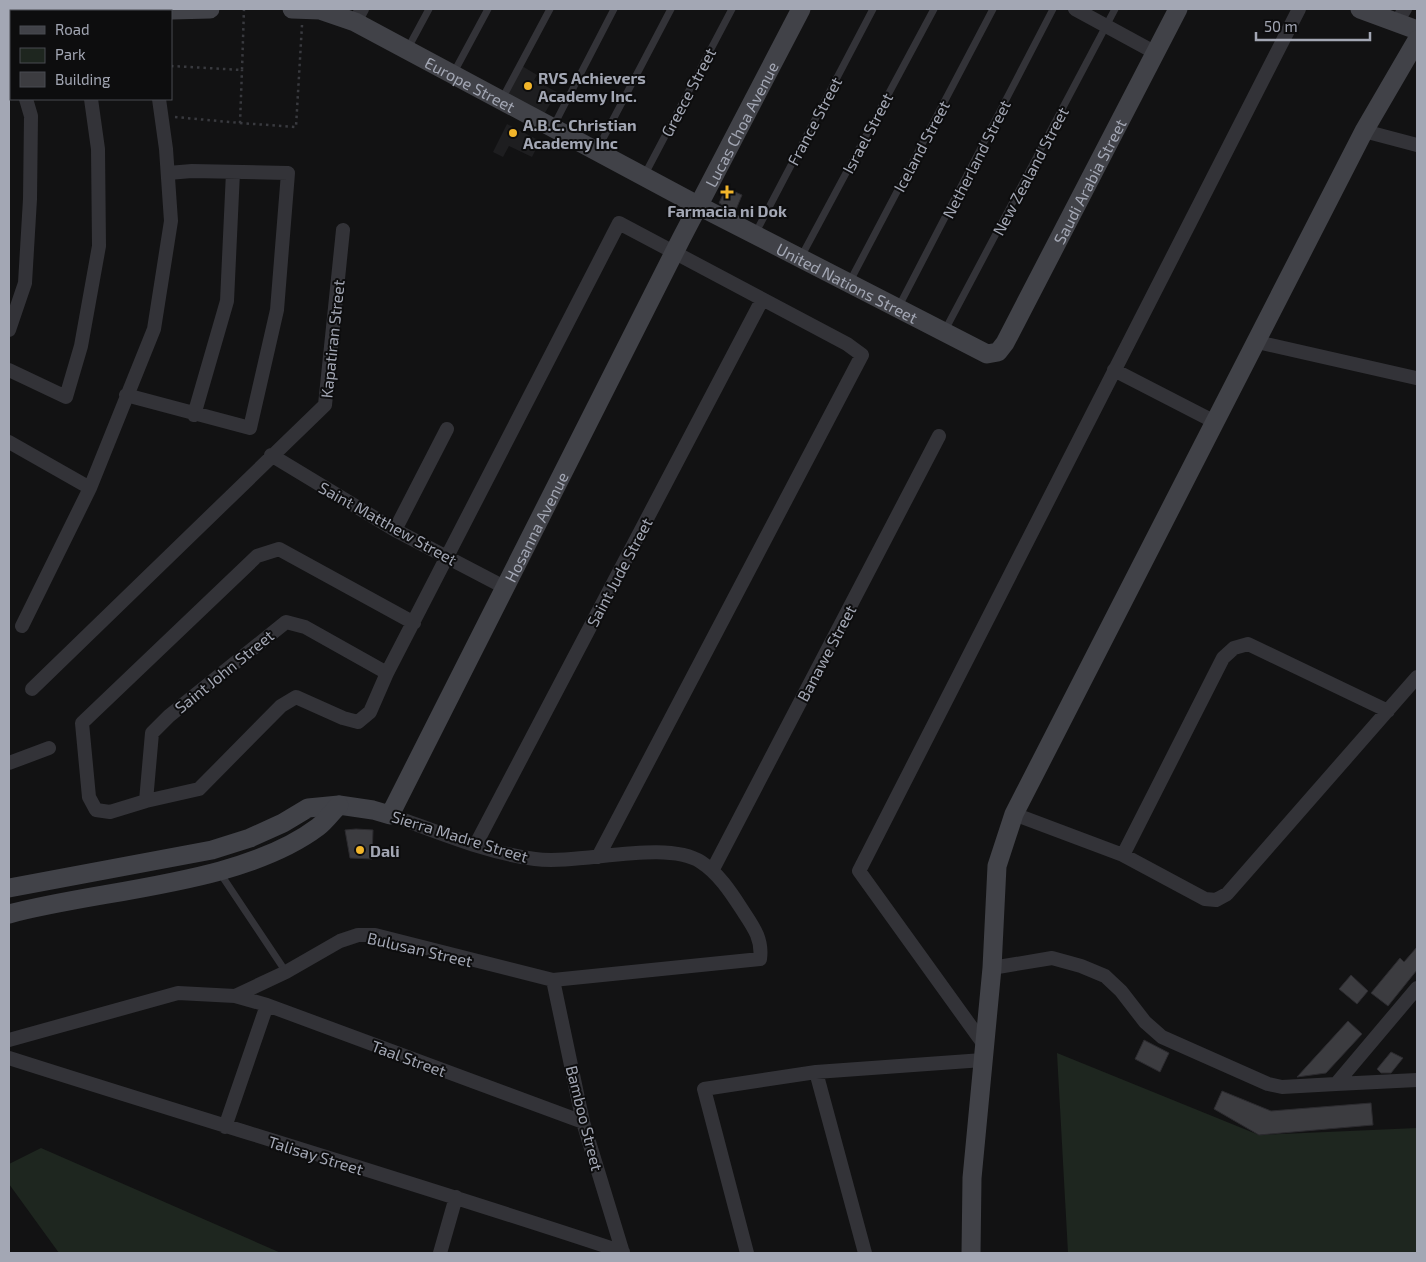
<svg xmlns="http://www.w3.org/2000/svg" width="1426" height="1262" font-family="'Exo 2',sans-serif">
  <rect width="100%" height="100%" fill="#121213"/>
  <!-- built -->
  <path fill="#1e1e20" d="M522,66L537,75L534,80L557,92L542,118L505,97Z
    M507,124L540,141L532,157L509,146L503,157L493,152Z"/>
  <!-- green -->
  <path fill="#1e261f" d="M1057,1053L1259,1135L1417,1128V1253H1068Z
    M41,1148L281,1253H59L9,1184V1164Z"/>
  <!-- building -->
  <path fill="#3c3c40" stroke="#2c2b2f" d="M726,188L742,195L735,212L719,203Z
    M356,829L373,830L372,859L350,858L345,830Z
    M1417,947V970L1388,1006L1371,993L1400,958L1404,962Z
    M1351,975L1368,991L1357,1004L1339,989Z
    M1348,1021L1362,1034L1326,1073L1297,1077Z
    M1144,1040L1169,1053L1160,1072L1135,1059Z
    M1391,1052L1403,1058L1391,1073H1381L1377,1069Z
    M1222,1091L1271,1111L1371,1103L1373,1125L1259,1135L1214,1109Z"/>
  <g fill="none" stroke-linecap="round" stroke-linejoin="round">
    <!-- path -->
    <path stroke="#393a3f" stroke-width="2.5" stroke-dasharray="2.5 4" stroke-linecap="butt" d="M171,66L242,70L244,9
      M175,117L240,123L242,70
      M240,123L296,127L302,25"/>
    <!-- lane -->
    <path stroke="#333338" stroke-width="7" d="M408,48L429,9
      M453,74L488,9
      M502,99L550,9
      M553,127L614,9
      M597,150L671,9
      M645,174L732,9
      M755,234L873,9
      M801,257L934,9
      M849,283L993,9
      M898,308L1053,9
      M944,332L1115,9
      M220,873L286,972"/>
    <!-- street -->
    <path stroke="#333338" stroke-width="14" d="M66,9L68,11
      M1075,9L1154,52
      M355,22L362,9
      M1396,23L1405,9
      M9,40L11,48
      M1364,131L1417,145
      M9,330L25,283L30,199L31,116L26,99
      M1257,342L1416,378
      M9,370L66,397L81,346L99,246L98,149L91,99
      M1114,370L1215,422
      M126,395L250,428L277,310L288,173L192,171L168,173
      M194,415L227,301L233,172
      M9,442L90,488
      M271,455L395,530L506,588
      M395,530L447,429
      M414,623L279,549L257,556L82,723L89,797L96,810L110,812L146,801L199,789L281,706L296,697L343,718L358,722L370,712L387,673L619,223L847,344L862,355L598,857
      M22,626L90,488L154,329L171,221L166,149L159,99
      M32,689L325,405L343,230
      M9,763L49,748
      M146,801L152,733L169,716L286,622L305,627L387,673
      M1014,814L1123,855L1205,899L1216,900L1227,894L1417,677
      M476,844L762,300
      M1123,855L1223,658L1234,648L1248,644L1388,711
      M712,871L939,436
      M992,968L1052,958L1081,966L1105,976L1121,991L1145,1022L1162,1037L1268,1084L1282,1087L1336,1084L1417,988
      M553,980L583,1122L623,1253
      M235,996L267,1005L583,1122
      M9,1040L178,993L235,996L286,972L340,941L358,935H375L553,980L760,959C763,938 752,925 741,908C730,891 718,873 701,862C665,839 580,865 535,859C486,853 436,831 390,815
      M985,1046L859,871L1299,9
      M9,1058C213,1123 419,1184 623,1252
      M816,1072L865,1253
      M1336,1084L1417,1080
      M225,1127L267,1005
      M440,1253L456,1197
      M747,1253L704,1089L816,1072L983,1060"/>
    <!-- secondary -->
    <g stroke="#414248" stroke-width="19">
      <path id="s1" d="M292,9L320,10L355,22L699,206L987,354L998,352L1005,343L1178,9"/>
      <path d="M1360,9L1417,30"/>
      <path d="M135,11L210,9"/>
      <path id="s2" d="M9,888L212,850L250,838L283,823L308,808L339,805L373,810L390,815L681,239L801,9"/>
      <path d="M9,914C101,889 241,885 318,827C326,821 332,812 339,805"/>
      <path d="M971,1253L972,1178L992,968L997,866L1014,814L1364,131L1417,40"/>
    </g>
  </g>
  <!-- markers -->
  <g fill="#f2b52a" stroke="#0d0d0e" stroke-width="2">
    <circle cx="528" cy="86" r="5"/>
    <circle cx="513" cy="133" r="5"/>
    <path d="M724.5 184.5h5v5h5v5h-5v5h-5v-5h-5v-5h5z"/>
    <circle cx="360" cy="850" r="5"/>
  </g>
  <g text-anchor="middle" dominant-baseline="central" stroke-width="4" stroke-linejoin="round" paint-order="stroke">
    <!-- poi labels -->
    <g font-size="16" font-weight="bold" fill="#a3a7b4" stroke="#0d0d0e" text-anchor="start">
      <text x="538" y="77">RVS Achievers<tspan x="538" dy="18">Academy Inc.</tspan></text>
      <text x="523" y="124">A.B.C. Christian<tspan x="523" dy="18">Academy Inc</tspan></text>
      <text x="727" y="210" text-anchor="middle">Farmacia ni Dok</text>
      <text x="370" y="850">Dali</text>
    </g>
    <!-- street labels -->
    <g font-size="16" fill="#a3a7b4" stroke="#0d0d0e">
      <text stroke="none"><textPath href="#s1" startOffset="196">Europe Street</textPath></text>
      <text transform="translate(688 92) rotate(-62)">Greece Street</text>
      <text transform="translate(814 121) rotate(-62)">France Street</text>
      <text stroke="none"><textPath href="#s2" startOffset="1170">Lucas Choa Avenue</textPath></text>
      <text transform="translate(867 133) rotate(-62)">Israel Street</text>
      <text transform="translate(921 146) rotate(-62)">Iceland Street</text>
      <text transform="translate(976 159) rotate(-63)">Netherland Street</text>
      <text transform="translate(1030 171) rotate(-62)">New Zealand Street</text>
      <text stroke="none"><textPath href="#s1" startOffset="984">Saudi Arabia Street</textPath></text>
      <text stroke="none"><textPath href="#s1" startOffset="622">United Nations Street</textPath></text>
      <text transform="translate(332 339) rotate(-84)">Kapatiran Street</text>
      <text transform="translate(388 523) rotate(29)">Saint Matthew Street</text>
      <text stroke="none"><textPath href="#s2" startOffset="718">Hosanna Avenue</textPath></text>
      <text transform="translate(619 572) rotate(-62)">Saint Jude Street</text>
      <text transform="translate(826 653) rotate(-62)">Banawe Street</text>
      <text transform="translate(224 671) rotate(-39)">Saint John Street</text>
      <text transform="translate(460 836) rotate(17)">Sierra Madre Street</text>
      <text transform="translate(420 949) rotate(13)">Bulusan Street</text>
      <text transform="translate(409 1058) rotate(20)">Taal Street</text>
      <text transform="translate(585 1118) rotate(76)">Bamboo Street</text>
      <text transform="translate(316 1155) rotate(17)">Talisay Street</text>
    </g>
  </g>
  <!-- border -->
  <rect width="1426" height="1262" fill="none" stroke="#a3a7b4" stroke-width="20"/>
  <!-- legend -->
  <rect x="10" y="10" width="162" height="90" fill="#0d0d0e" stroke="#494b50"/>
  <rect x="20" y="26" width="25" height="8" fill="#414248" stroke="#494b50"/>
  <text x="55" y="35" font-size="15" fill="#a3a7b4">Road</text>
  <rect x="20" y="48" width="25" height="15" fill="#1e261f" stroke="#494b50"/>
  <text x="55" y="60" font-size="15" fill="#a3a7b4">Park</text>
  <rect x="20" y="72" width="25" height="15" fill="#3c3c40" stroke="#494b50"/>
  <text x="55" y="85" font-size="15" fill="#a3a7b4">Building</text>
  <!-- scale -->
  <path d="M1256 32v8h114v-8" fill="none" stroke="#a3a7b4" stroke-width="2.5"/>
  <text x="1264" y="32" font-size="15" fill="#a3a7b4" stroke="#0d0d0e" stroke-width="4" paint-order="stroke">50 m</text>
</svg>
